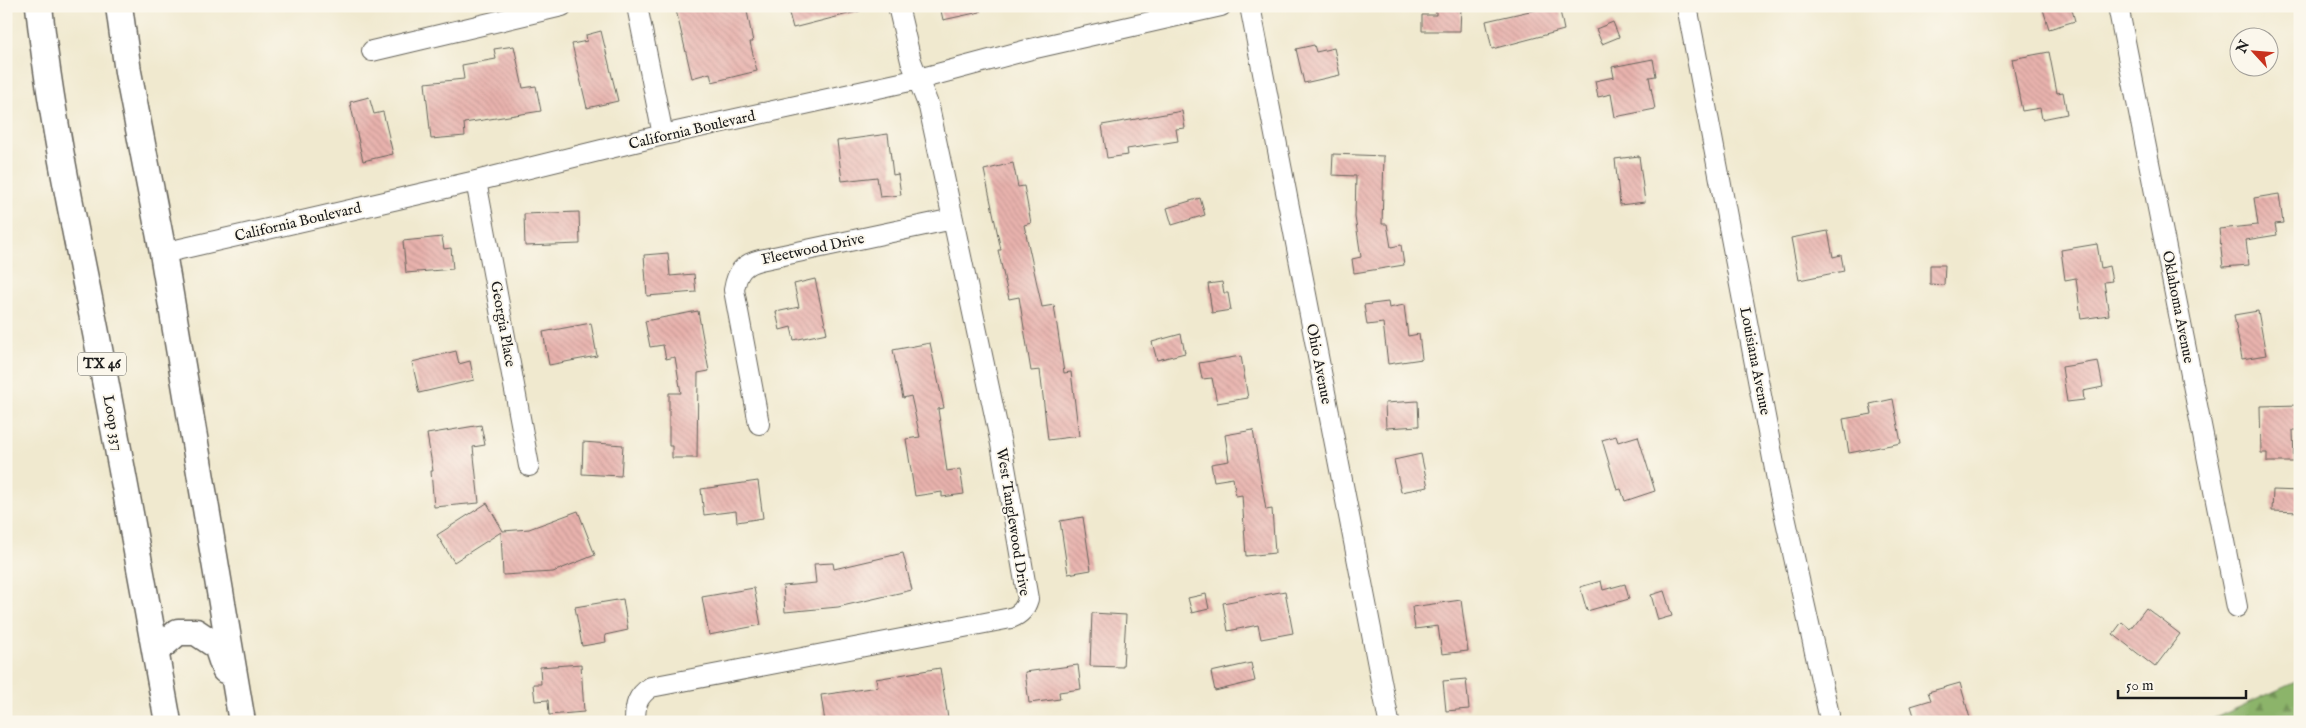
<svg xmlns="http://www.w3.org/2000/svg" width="2306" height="728" font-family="'IM FELL English',serif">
  <defs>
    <pattern id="forest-firs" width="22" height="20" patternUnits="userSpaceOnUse" patternTransform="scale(1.25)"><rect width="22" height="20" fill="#8cb46a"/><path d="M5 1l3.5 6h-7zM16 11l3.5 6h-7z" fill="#729256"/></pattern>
    <pattern id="building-back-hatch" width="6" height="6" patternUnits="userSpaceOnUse" patternTransform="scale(1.25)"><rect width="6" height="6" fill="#e8b2ad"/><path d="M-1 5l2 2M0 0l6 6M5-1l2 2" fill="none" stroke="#c69894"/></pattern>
  </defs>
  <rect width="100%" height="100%" fill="#fbf7ec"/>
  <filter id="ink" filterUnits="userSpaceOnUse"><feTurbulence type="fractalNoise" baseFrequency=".02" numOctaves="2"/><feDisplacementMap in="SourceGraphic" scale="10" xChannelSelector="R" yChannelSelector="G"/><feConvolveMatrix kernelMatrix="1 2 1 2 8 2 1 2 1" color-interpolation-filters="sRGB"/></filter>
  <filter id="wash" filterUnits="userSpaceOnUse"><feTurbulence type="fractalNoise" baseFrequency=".0096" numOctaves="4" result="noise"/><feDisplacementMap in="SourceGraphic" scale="20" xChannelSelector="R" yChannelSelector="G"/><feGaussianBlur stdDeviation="1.12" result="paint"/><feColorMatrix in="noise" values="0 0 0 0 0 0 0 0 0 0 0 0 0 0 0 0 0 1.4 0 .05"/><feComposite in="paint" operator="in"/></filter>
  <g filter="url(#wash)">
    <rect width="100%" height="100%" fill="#f0e9cf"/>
    <!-- forest -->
    <path fill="url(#forest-firs)" stroke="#546843" d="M2300,680V722H2206Z"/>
    <g id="blocks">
      <!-- building -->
      <path fill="url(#building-back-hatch)" d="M675,6H746L753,42H750L757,71L712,82L710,73L692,78Z
        M787,6H859L860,11L793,28Z
        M940,6H980V12L943,20Z
        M1552,6H1559L1564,30L1492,49L1486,21Z
        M2042,6H2071L2075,21L2049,29Z
        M1436,7L1461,8L1460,31H1422V15H1436Z
        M1613,22L1619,37L1602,44L1596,29Z
        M601,31L618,101L587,108L572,44L587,41L586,35Z
        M1314,45L1316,52L1334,48L1340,75L1304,83L1296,49Z
        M514,46L523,88L536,86L541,111L464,123L465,136L431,139L425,83L464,79L462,65L496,59L494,49Z
        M2049,52L2057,93L2063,92L2067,114L2042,119L2040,108L2022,111L2012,59Z
        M1653,59L1656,76L1649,77L1655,109L1615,117L1611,94L1598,97L1595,81L1614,77L1612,67Z
        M369,97L374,114L383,112L393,154L363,161L350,102Z
        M1182,111L1185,128L1176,129L1178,141L1127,149L1128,155L1107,158L1102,125Z
        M888,134L893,175L898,174L901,195L880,197L877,177L842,181L837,141Z
        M1333,154L1384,156L1382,224H1387L1391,247L1401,245L1404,265L1354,273L1352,259L1361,257L1355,217L1356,176L1332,175Z
        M1639,156L1645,202L1620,205L1615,159Z
        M1013,163L1018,187L1024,186L1031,223L1024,225L1042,307L1054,305L1064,373L1071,372L1079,436L1048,440L1040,370L1031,371L1019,297L1009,299L998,250H1001L984,170Z
        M2279,194L2283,223L2275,224L2277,235L2246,240L2249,265L2223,267L2219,229L2258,225L2254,198Z
        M1200,198L1205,215L1172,225L1167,208Z
        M579,212L580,244L525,246L524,214Z
        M1828,231L1833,257L1841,255L1844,271L1799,280L1791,238Z
        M442,237L444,249L451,248L453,269L406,273L403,241Z
        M2097,244L2101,268L2109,266L2112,281L2104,282L2109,315L2081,319L2076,278L2065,280L2061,250Z
        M668,253L670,276L694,274L696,292L647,296L644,255Z
        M1930,265H1945L1944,285L1930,284Z
        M815,279L827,333L794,340L791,327L780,330L776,312L799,307L794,284Z
        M1222,282L1224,293H1228L1231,310L1212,313L1208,284Z
        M1388,302L1389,308L1404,305L1408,336L1419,334L1422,359L1388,364L1383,323L1367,325L1364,305Z
        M698,311L709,371L698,373L697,458H672V446H669V393H681L675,357L666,359L663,345L650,347L645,321Z
        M2258,311L2266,355L2242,359L2234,315Z
        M591,323L597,356L549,365L543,332Z
        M1181,334L1185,353L1157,360L1152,342Z
        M930,343L944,408L938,409L947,471L960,469L964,494L942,497V492L915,496L906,439L920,437L911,396L903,398L893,350Z
        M456,351L459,364L470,361L474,380L419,393L412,362Z
        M1241,356L1248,398L1217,403L1212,378L1202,379L1199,363Z
        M2098,361L2103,387L2083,391L2084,400L2067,402L2062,367Z
        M1893,399L1901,443L1849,453L1843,419L1872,414L1870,404Z
        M1418,401L1419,426L1386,428L1385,403Z
        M2300,405V430H2293L2294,462H2267V453H2261L2260,406Z
        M481,425L485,445L473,447L479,503L434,507L431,471H433L427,434Z
        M1253,430L1266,510L1272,509L1275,553L1246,556L1242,495L1236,496L1233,478L1214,481L1211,464L1229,461L1225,435Z
        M1616,436L1618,442L1638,436L1655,491L1625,501L1621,489L1617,490L1602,440Z
        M583,442L623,445L621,476L582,474Z
        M1421,454L1428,487L1401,492L1394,460Z
        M758,481L763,518L737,522L736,511L704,515L701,489Z
        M2273,490L2300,491V512L2272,511Z
        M487,503L503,531L529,529L578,511L595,555L553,572L503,575L501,532L454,562L437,535Z
        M1083,517L1091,570L1068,574L1060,521Z
        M903,553L912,590L838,607L785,612L783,586L816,583L814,564L833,563L834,569Z
        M1601,581L1603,590L1625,584L1629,599L1587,611L1580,587Z
        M754,588L761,625L709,635L702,597Z
        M1285,591L1293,633L1261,639L1258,625L1228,631L1223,603Z
        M1664,591L1672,616L1658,620L1651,595Z
        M1206,594L1209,609L1192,613L1188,598Z
        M623,599L628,630L605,635L606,642L582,646L575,607Z
        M1461,600L1468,651L1442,654L1438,626L1415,629L1412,607Z
        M2146,608L2180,634L2155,667L2113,634L2122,622L2130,629Z
        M1092,613L1126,615L1123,667L1090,666Z
        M1251,663L1255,681L1215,691L1211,672Z
        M581,664L584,712L549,715L548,700L535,701L533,684H541L540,667Z
        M1078,665L1081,689L1059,692L1060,699L1029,703L1025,672Z
        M940,668L948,718L926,722H909L908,719L895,722H825L821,695L878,687L876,679Z
        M1466,679L1469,709L1446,711L1443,681Z
        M1960,683L1971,722H1916L1911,706L1931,700L1928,692Z"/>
    </g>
  </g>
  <g filter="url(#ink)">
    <use href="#blocks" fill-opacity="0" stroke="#66645b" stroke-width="1"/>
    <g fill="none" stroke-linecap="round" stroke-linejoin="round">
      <defs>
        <path id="minor" d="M637,6L663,135
          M1250,6L1389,722
          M1687,6L1778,485L1829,715
          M2118,6L2237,607
          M372,51L562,6
          M476,181L529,466
          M163,253L476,181L663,135L919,79L1031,49L1221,6
          M759,424L734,290C737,272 743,264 760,260L953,219
          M635,722C635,705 637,696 651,687L1011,618C1021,614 1025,609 1028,599L1001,444L929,107L911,61L898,6"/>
        <path id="major" d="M39,6C50,112 73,219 94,323C120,456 144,589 168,722
          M119,6L128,72L163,253L242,722
          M156,651L178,632H196L217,646L225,670"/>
      </defs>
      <!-- minor casing -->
      <use href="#minor" stroke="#66645b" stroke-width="22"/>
      <!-- major casing -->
      <use href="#major" stroke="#66645b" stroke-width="29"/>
      <!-- minor -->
      <use href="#minor" stroke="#fff" stroke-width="20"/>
      <!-- major -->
      <use href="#major" stroke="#fff" stroke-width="26"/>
    </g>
  </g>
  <g text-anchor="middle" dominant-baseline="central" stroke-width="4" stroke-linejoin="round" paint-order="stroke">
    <!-- shield labels -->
    <rect fill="#fbf7ec" stroke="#5f5e5a" stroke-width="1" x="78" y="352.5" width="48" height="23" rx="4"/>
    <g font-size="14" font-weight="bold" fill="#1c1c1c">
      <text x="102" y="364">TX 46</text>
    </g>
    <!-- street labels -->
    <g font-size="15" fill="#1c1c1c" stroke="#fbf7ec">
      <text transform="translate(692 130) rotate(-13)">California Boulevard</text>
      <text transform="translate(298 222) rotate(-13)">California Boulevard</text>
      <text transform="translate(813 249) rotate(-12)">Fleetwood Drive</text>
      <text transform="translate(2178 307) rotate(79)">Oklahoma Avenue</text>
      <text transform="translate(503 324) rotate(80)">Georgia Place</text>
      <text transform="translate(1755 361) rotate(79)">Louisiana Avenue</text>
      <text transform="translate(1319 364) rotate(79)">Ohio Avenue</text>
      <text transform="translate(113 423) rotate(79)">Loop 337</text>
      <text transform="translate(1013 522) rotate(81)">West Tanglewood Drive</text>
    </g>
  </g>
  <!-- margin -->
  <rect width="2306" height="728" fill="none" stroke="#fbf7ec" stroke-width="25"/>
  <!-- north arrow -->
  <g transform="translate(2254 52) rotate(296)"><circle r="24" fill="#fbf7ec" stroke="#a29f99"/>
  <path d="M0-4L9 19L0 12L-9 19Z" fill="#c8321e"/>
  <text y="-8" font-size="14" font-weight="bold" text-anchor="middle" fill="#1c1c1c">N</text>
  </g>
  <!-- scale -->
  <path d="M2118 690v8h128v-8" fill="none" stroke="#1c1c1c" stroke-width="2.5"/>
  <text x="2126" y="690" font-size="15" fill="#1c1c1c" stroke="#fbf7ec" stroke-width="4" paint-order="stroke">50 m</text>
</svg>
